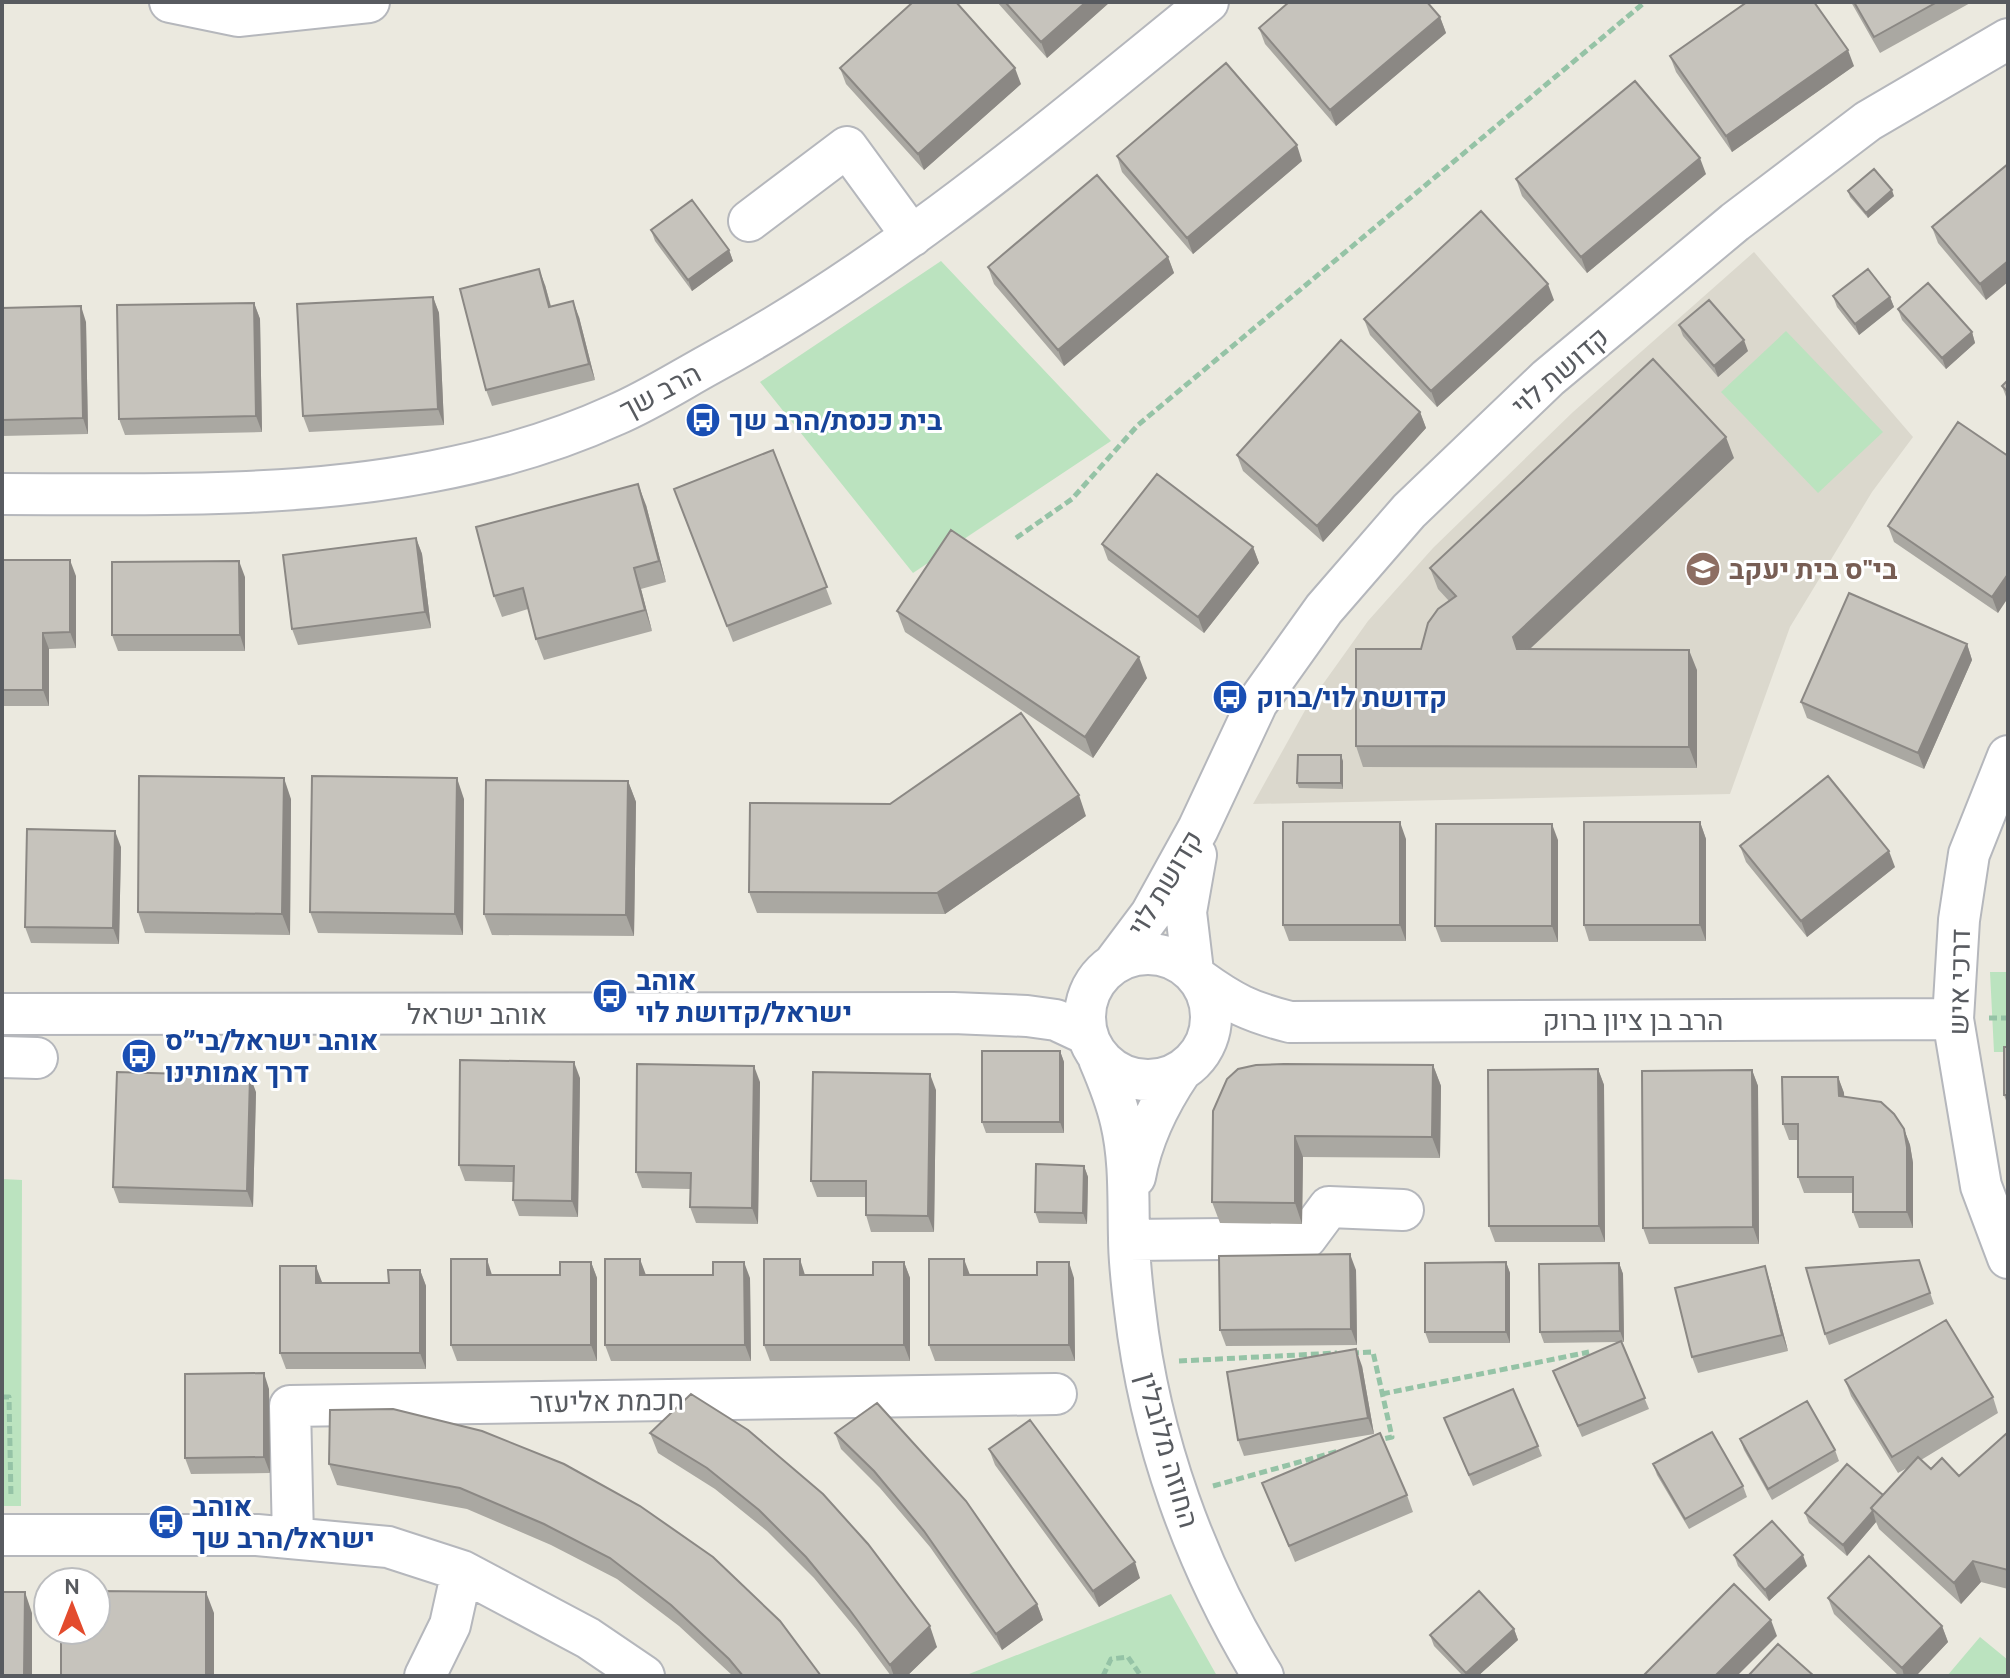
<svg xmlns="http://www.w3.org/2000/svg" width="2010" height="1678" font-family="Cabin,Heebo,sans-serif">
  <rect width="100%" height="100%" fill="#ebe9df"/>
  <!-- education -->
  <path fill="#dbd8cd" d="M1754,252L1913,437L1872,492L1790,627L1730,794L1253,804L1308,705L1368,621L1433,548L1573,412Z"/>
  <!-- green -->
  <path fill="#bbe3bf" d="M941,261L1111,441L913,573L760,382Z
    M1786,331L1883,432L1818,493L1721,392Z
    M1990,972H2008V1052H1994Z
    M2,1179L22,1180L21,1506H2Z
    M1171,1594L1217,1676H964Z
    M1980,1637L2008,1660V1676H1947Z"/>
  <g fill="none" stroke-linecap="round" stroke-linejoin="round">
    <defs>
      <path id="minor" d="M170,2L238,16L369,2
        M749,221L847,147L912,236
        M2,494C145,494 293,499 434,471C496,459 558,441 615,415C648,401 679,381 710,364C892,265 1048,132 1208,2
        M2008,756L1969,854L1959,920L1953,1019L1981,1186L2008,1258
        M1085 1017a63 63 0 1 1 126 0a63 63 0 1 1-126 0Z
        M1115,962L1151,914L1198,829L1257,703L1324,609L1409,511L1548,378L1735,222L1868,121L2008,39
        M1193,971L1186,912L1196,855
        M1199,979C1232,1003 1250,1012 1290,1022L1953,1019
        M2,1014L953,1013L1027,1016L1056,1020L1086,1034
        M2,1057L37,1058
        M1099,1059C1108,1080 1116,1100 1121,1122C1130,1160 1128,1199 1129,1238C1129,1262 1132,1286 1135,1310C1150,1440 1195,1565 1263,1676
        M1135,1177C1142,1138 1158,1105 1181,1071
        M1129,1240L1306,1238L1329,1207L1403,1210
        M2,1535H257L388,1547L462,1571L588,1638L644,1676
        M293,1538L290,1406L1056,1394
        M425,1676L450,1625L462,1571"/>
    </defs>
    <!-- minor casing -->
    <use href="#minor" stroke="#b5b7bc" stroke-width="44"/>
    <!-- path -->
    <path stroke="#95c3a6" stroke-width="5" stroke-dasharray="8 4" stroke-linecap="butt" d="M1016,538L1072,499L1138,425L1645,2
      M1989,1018H2008
      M1351,1353L1373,1352L1392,1437L1379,1440
      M1179,1361L1337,1353
      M1382,1394L1589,1352
      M2,1397H9L11,1498
      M1213,1486L1339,1451
      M1103,1676L1111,1659L1128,1657L1141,1676"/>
    <!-- minor -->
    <use href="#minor" stroke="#fff" stroke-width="40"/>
  </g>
  <!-- wall -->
  <path fill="#aaa8a2" d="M997,2H1110L1047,58Z
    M1851,2H1972L1880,53Z
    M1440,17L1446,33L1336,126L1265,44L1259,28Z
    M1670,56L1854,66L1732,152L1676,72Z
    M840,68L1021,84L924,170L846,84Z
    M1117,156L1302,161L1193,254L1122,172Z
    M2008,164L1986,300L1938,243L1932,227Z
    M1706,174L1587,273L1522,196L1516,179Z
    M1848,191L1894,196L1868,218L1850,197Z
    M651,230L729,250L733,261L692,291L655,241Z
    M1168,257L1174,273L1064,366L994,284L988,267Z
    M545,285L551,306L579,317L595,380L492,406L486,390Z
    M1833,296L1890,297L1894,307L1859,335L1837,307Z
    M433,297L439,313L444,425L309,432L303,416Z
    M1554,300L1437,407L1370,335L1364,319Z
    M254,303L260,319L262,432L125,435L119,419Z
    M2,308L86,322L88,434L2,436Z
    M1898,309L1972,332L1975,343L1946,369L1902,320Z
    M1679,325L1748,351L1718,377L1683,336Z
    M2008,380V402L2002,386Z
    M1420,412L1426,428L1323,542L1243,471L1237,455Z
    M773,450L832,604L733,642L674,489Z
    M2008,456L1998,613L1894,542L1888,526Z
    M1734,458L1530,649L1697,670V768L1363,767L1356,746L1421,649L1449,601L1438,589L1430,568Z
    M646,505L666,582L641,589L652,631L544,660L536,639L528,609L502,617L494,596Z
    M416,538L422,554L431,628L298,645L292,629Z
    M1102,544L1253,547L1259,563L1204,633L1108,560Z
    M2,560L76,576V648L49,649V706H2Z
    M245,577V651H118L112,635Z
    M897,611L1147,678L1093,758L905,632Z
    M1967,644L1972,660L1924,769L1807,718L1801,702Z
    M1343,761V789L1299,788L1297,783Z
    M628,781L636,802L634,936L492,935L484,914Z
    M291,799L290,935L145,933L138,912Z
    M464,799L463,935L318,933L310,912Z
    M1086,816L945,914L757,913L749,892Z
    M1700,822L1706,839V941H1589L1584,925Z
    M1406,839V941H1289L1283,925Z
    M1558,840V942H1441L1435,926Z
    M1740,846L1895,867L1807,937L1746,862Z
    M121,847L119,944L31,943L25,927Z
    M2008,1047V1106L2004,1095Z
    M1060,1051L1064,1062V1133H986L982,1122Z
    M1433,1065L1441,1086L1440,1158L1303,1157L1302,1224L1220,1223L1212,1202L1213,1111Z
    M1598,1069L1604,1085L1605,1242H1495L1489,1226Z
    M1752,1070L1758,1086L1759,1244H1649L1643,1228Z
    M1838,1077L1844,1093V1097L1904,1129L1910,1145L1913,1163V1228H1859L1853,1212V1193H1804L1798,1177V1140H1789L1783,1124Z
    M580,1078L578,1217L519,1216L513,1200V1182L465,1181L459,1165Z
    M760,1082L758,1224L696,1223L690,1207V1189L642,1188L636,1172Z
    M936,1090L934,1232H871L866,1215V1197H817L811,1181Z
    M256,1092L253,1207L119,1203L113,1187Z
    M1084,1166L1088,1177L1087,1224L1039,1223L1035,1212Z
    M1919,1260L1934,1304L1829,1345L1825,1334Z
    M591,1262L597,1278V1361H457L451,1345L492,1275H560Z
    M904,1262L910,1278V1361H770L764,1345L805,1275H873Z
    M1506,1262L1510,1273V1343H1429L1425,1332Z
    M1619,1263L1623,1274L1624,1342H1621L1649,1409L1582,1437L1553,1371L1619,1342L1544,1343L1540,1332Z
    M420,1270L426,1286V1369H286L280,1353L322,1283H389Z
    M1356,1270L1357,1345L1226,1346L1220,1330Z
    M646,1275L750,1278L751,1361H611L605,1345Z
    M970,1275L1074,1278L1075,1361H935L929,1345Z
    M1770,1282L1788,1351L1698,1373L1692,1357Z
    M1362,1366L1374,1434L1244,1456L1238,1440Z
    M1845,1380L1993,1397L1998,1413L1921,1460L1931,1469L1959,1476L2008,1433V1589L1981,1582L1961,1604L1879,1529L1876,1522L1847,1556L1809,1523L1805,1513L1883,1495L1909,1467L1898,1473L1851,1396Z
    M269,1389L270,1473L191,1474L185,1458Z
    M691,1394L937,1647L907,1676H891L857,1630L814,1578L767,1531L715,1489L658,1453L650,1433Z
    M393,1409L821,1676H733L679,1626L617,1579L551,1545L467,1509L337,1485L329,1464Z
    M1444,1418L1538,1446L1542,1456L1473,1486Z
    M835,1433L1037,1604L1043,1620L1002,1650L930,1547L880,1488L841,1449Z
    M1740,1439L1835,1450L1839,1461L1772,1500L1744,1450Z
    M989,1449L1140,1578L1099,1607L995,1465Z
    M1653,1464L1743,1486L1747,1497L1689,1529L1657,1475Z
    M1262,1483L1407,1495L1413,1512L1295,1562Z
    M1734,1555L1807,1566L1769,1601L1738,1566Z
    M1828,1598L1942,1626L1948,1642L1916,1676H1899L1834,1614Z
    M1514,1629L1518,1640L1478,1676H1463L1434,1646L1430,1635Z"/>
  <!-- shaded-wall -->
  <path fill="#8b8884" d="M1086,2H1110L1047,58L1041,42Z
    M1440,17L1446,33L1336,126L1330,110Z
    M1848,50L1854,66L1732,152L1726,136Z
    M1015,68L1021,84L924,170L918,154Z
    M1297,145L1302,161L1193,254L1187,238Z
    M1700,158L1706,174L1587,273L1581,257Z
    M1892,190L1894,196L1868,218L1866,213Z
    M729,250L733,261L692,291L688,280Z
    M1168,257L1174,273L1064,366L1058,350Z
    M2008,261V282L1986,300L1980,284Z
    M539,269L545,285L555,323L549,307Z
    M1548,284L1554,300L1437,407L1431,391Z
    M433,297L439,313L444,425L438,409Z
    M1890,297L1894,307L1859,335L1855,324Z
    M573,301L579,317L595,380L589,364Z
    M254,303L260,319L262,432L256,416Z
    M81,306L86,322L88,434L83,418Z
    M1972,332L1975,343L1946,369L1942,358Z
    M1744,340L1748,351L1718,377L1714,366Z
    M1420,412L1426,428L1323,542L1317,526Z
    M1726,437L1734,458L1520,658L1513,637Z
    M638,484L646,505L666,582L659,561Z
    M416,538L422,554L431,628L425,612Z
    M1253,547L1259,563L1204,633L1198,617Z
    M70,560L76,576V648L70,632Z
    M239,561L245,577V651L240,635Z
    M634,568L641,589L652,631L645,610Z
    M2008,574V598L1998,613L1992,597Z
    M43,633L49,649V706L43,690Z
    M1967,644L1972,660L1924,769L1918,753Z
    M1689,650L1697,670V768L1689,747Z
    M1139,657L1147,678L1093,758L1085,737Z
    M1341,755L1343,761V789L1341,783Z
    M284,778L291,799L290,935L282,914Z
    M457,778L464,799L463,935L455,914Z
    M628,781L636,802L634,936L626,915Z
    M1079,795L1086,816L945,914L937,893Z
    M1400,822L1406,839V941L1400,925Z
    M1700,822L1706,839V941L1700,925Z
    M1552,824L1558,840V942L1552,926Z
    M115,831L121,847L119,944L113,928Z
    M1889,851L1895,867L1807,937L1801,921Z
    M1060,1051L1064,1062V1133L1060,1122Z
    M574,1062L580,1078L578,1217L572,1201Z
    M1433,1065L1441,1086L1440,1158L1432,1137Z
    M754,1066L760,1082L758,1224L752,1208Z
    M1598,1069L1604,1085L1605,1242L1599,1226Z
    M1752,1070L1758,1086L1759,1244L1753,1227Z
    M930,1074L936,1090L934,1232L928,1216Z
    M250,1076L256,1092L253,1207L247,1191Z
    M1838,1077L1844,1093L1845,1112L1839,1096Z
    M1904,1129L1910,1145L1913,1163V1228L1907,1212Z
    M1295,1136L1303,1157L1302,1224L1295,1203Z
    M1084,1166L1088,1177L1087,1224L1083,1213Z
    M1350,1254L1356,1270L1357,1345L1351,1329Z
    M487,1259L492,1275V1291L487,1275Z
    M640,1259L646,1275V1291L640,1275Z
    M800,1259L805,1275V1291L800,1275Z
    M964,1259L970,1275V1291L964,1275Z
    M591,1262L597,1278V1361L591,1345Z
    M744,1262L750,1278L751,1361L745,1345Z
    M904,1262L910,1278V1361L904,1345Z
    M1069,1262L1074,1278L1075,1361L1069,1345Z
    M1506,1262L1510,1273V1343L1506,1332Z
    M1619,1263L1623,1274L1624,1342L1620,1331Z
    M316,1266L322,1282V1299L316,1283Z
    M1765,1266L1770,1282L1788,1351L1782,1335Z
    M420,1270L426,1286V1369L420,1353Z
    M1356,1349L1362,1366L1374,1434L1368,1418Z
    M264,1373L269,1389L270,1473L264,1457Z
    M1873,1511L1876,1522L1847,1556L1843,1545Z
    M1803,1555L1807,1566L1769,1601L1765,1590Z
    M1973,1561L1981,1582L1961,1604L1954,1583Z
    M1135,1562L1140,1578L1099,1607L1093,1591Z
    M25,1592L32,1613V1676H24Z
    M206,1592L214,1613V1676H206Z
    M1037,1604L1043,1620L1002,1650L996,1634Z
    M1771,1620L1777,1636L1737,1676H1715Z
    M930,1626L937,1647L907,1676H894L890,1665Z
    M1942,1626L1948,1642L1916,1676H1904L1902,1668Z
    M1514,1629L1518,1640L1478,1676H1467L1466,1673Z"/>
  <!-- building -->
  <path fill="#c6c3bc" stroke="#8b8884" stroke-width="2" d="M913,2H956L1015,68L918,154L840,68Z
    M1005,2H1086L1041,42Z
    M1289,2H1427L1440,17L1330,110L1259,28Z
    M1747,2H1814L1848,50L1726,136L1670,56Z
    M1854,2H1937L1874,37Z
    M1226,63L1297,145L1187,238L1117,156Z
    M1635,81L1700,158L1581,257L1516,179Z
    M2008,164V261L1980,284L1932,227Z
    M1874,169L1892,190L1866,213L1848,191Z
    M1097,175L1168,257L1058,350L988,267Z
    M692,200L729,250L688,280L651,230Z
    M1481,211L1548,284L1431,391L1364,319Z
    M539,269L549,307L573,301L589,364L486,390L460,289Z
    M1868,269L1890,297L1855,324L1833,296Z
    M1928,283L1972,332L1942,358L1898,309Z
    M433,297L438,409L303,416L297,304Z
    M1709,300L1744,340L1714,366L1679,325Z
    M254,303L256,416L119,419L117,305Z
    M81,306L83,418L2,420V308Z
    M1341,340L1420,412L1317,526L1237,455Z
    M1653,359L1726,437L1513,637L1517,649L1689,650V747L1356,746V649H1421L1428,623L1438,609L1456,596L1430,568Z
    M2008,380V392L2002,386Z
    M1958,422L2008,456V574L1992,597L1888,526Z
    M773,450L827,587L727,626L674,489Z
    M1157,474L1253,547L1198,617L1102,544Z
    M638,484L659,561L634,568L645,610L536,639L523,588L494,596L476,527Z
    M951,530L1139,657L1085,737L897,611Z
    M416,538L425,612L292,629L283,555Z
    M2,560H70V632L43,633V690H2Z
    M239,561L240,635H112V562Z
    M1849,593L1967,644L1918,753L1801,702Z
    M1021,713L1079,795L937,893L749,892L750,803L890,804Z
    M1298,755H1341V783H1297Z
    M139,776L284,778L282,914L138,912Z
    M312,776L457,778L455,914L310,912Z
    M1828,776L1889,851L1801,921L1740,846Z
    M486,780L628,781L626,915L484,914Z
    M1283,822H1400V925H1283Z
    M1584,822H1700V925H1584Z
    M1436,824H1552V926H1435Z
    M27,829L115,831L113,928L25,927Z
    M2004,1047H2008V1095H2004Z
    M982,1051H1060V1122H982Z
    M460,1060L574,1062L572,1201L513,1200L514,1166L459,1165Z
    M637,1064L754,1066L752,1208L690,1207L691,1173L636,1172Z
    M1284,1064L1433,1065L1432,1137L1295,1136V1203L1212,1202L1213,1111L1227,1079L1238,1069L1256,1065Z
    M1598,1069L1599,1226H1489L1488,1070Z
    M1752,1070L1753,1227L1643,1228L1642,1071Z
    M117,1072L250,1076L247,1191L113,1187Z
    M813,1072L930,1074L928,1216L866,1215V1181H811Z
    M1782,1077H1838L1839,1096L1881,1102L1894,1114L1904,1129L1907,1147V1212H1853V1177H1798V1124H1783Z
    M1036,1164L1084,1166L1083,1213L1035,1212Z
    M1350,1254L1351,1329L1220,1330L1219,1256Z
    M451,1259H487V1275H560V1262H591V1345H451Z
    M605,1259H640V1275H713V1262H744L745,1345H605Z
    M764,1259H800V1275H873V1262H904V1345H764Z
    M929,1259H964V1275H1037V1262H1069V1345H929Z
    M1919,1260L1930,1293L1825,1334L1806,1268Z
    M1506,1262V1332H1425V1263Z
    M1619,1263L1620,1331L1540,1332L1539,1264Z
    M280,1266H316V1283H389L388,1270H420V1353H280Z
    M1765,1266L1782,1335L1692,1357L1675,1288Z
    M1946,1320L1993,1397L1892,1457L1845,1380Z
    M1621,1341L1645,1398L1578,1426L1553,1371Z
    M1356,1349L1368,1418L1238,1440L1227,1372Z
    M264,1373V1457L185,1458V1374Z
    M1513,1389L1538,1446L1469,1475L1444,1418Z
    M691,1394L748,1430L823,1494L868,1544L930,1626L890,1665L849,1609L806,1557L759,1510L707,1468L650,1433Z
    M1807,1401L1835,1450L1768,1489L1740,1439Z
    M877,1403L966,1501L1037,1604L996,1634L924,1531L874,1471L835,1433Z
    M393,1409L482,1431L564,1464L640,1506L713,1557L780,1621L821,1676H743L729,1659L671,1605L610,1558L544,1524L460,1488L329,1464L330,1410Z
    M1030,1420L1135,1562L1093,1591L989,1449Z
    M1712,1432L1743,1486L1685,1519L1653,1464Z
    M1380,1433L1407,1495L1289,1546L1262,1483Z
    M2007,1433H2008V1570L1973,1561L1954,1583L1871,1508L1918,1457L1931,1469L1942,1458L1959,1476Z
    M1847,1464L1883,1495L1871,1508L1873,1511L1843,1545L1805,1513Z
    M1772,1521L1803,1555L1765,1590L1734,1555Z
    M1869,1556L1942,1626L1902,1668L1828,1598Z
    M1734,1584L1771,1620L1715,1676H1643Z
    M96,1591L206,1592V1676H61V1630H96Z
    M1479,1591L1514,1629L1466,1673L1430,1635Z
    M2,1592H25L24,1676H2Z
    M1778,1644L1814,1676H1748Z"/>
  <!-- icons -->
  <defs>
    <symbol id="bus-disc" viewBox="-11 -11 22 22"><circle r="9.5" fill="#1a4fb4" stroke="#fff"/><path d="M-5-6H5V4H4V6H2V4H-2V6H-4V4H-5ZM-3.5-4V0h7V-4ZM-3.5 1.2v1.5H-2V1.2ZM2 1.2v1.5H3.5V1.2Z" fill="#fff"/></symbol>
    <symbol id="school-disc" viewBox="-11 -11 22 22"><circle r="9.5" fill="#8d6e63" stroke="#fff"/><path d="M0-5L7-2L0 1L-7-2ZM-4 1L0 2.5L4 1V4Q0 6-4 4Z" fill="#fff"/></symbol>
  </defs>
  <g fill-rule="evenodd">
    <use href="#bus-disc" x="683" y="400" width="40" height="40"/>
    <use href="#school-disc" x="1683" y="549" width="40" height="40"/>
    <use href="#bus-disc" x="1210" y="677" width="40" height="40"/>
    <use href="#bus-disc" x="590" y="976" width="40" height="40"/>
    <use href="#bus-disc" x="119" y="1036" width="40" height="40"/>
    <use href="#bus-disc" x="146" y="1502" width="40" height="40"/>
  </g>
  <g text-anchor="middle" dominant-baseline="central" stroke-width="6" stroke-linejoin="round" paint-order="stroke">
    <!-- street labels -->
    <g font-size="28" fill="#585b60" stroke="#fff">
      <text transform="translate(1560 371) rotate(-41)">קדושת לוי</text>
      <text transform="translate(660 391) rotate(-28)">הרב שך</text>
      <text transform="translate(1165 883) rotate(-59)">קדושת לוי</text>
      <text transform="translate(1959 982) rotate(-89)">דרכי איש</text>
      <text x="477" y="1014">אוהב ישראל</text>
      <text x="1633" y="1020">הרב בן ציון ברוק</text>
      <text transform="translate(607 1401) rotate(-1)">חכמת אליעזר</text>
      <text transform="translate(1168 1450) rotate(74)">החוזה מלובלין</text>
    </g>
    <!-- transit labels -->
    <g font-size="28" font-weight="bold" fill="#164399" stroke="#fff" text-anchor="start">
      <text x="729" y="420">בית כנסת/הרב שך</text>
      <text x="1256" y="697">קדושת לוי/ברוק</text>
      <text x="636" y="980">אוהב<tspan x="636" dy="32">ישראל/קדושת לוי</tspan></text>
      <text x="165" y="1040">אוהב ישראל/בי״ס<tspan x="165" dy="32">דרך אמותינו</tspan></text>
      <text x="192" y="1506">אוהב<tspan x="192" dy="32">ישראל/הרב שך</tspan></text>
    </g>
    <!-- education labels -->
    <g font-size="28" font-weight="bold" fill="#785e54" stroke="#fff" text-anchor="start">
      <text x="1729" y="569">בי"ס בית יעקב</text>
    </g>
  </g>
  <!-- border -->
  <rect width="2010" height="1678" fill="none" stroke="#585b60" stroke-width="8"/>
  <!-- north arrow -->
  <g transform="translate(72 1606)"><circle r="38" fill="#ffffff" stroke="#bcbdbf" stroke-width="2"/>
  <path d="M0-6L14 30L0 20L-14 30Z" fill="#e34b2d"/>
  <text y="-12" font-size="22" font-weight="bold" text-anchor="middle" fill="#585b60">N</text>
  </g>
</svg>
